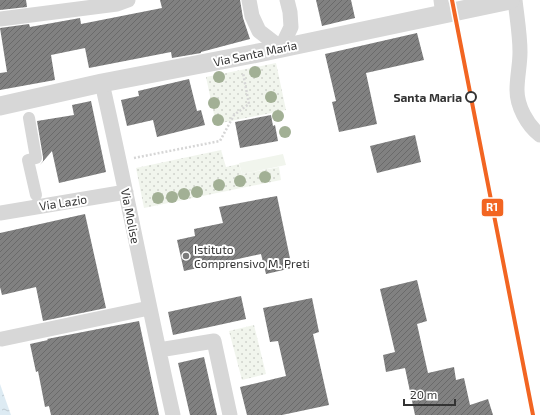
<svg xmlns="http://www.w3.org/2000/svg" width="540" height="415" font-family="'Exo 2',sans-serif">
  <defs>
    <pattern id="grass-dots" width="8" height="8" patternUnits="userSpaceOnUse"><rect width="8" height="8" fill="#f1f5ed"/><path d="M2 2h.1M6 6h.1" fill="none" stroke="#cfd2cc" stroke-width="1.8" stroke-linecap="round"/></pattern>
    <pattern id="water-ripples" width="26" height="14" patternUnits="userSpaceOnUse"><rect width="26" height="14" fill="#ddebf3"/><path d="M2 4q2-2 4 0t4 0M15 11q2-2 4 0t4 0" fill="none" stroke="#becad1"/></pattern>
    <pattern id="building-hatch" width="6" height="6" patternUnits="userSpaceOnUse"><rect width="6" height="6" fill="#818181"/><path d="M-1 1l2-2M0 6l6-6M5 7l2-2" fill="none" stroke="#6a6a6a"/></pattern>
  </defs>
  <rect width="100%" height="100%" fill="#fff"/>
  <!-- grass -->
  <path fill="url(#grass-dots)" d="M276,63L286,110L216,124L206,77Z
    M221,150L226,167L239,164L242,174L279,167L281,180L144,208L136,168Z
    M254,325L266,374L242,380L229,331Z"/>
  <!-- pitch -->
  <path fill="#f1f5ed" d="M283,154L286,165L242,174L239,163Z"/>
  <!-- water -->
  <path fill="url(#water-ripples)" d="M0,384L11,415H0Z"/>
  <!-- building -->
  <path fill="url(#building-hatch)" d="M0,0H26L27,7L0,10Z
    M160,0H240L243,18L250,39L201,52V53L172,58L171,52L89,68L85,48L51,55L55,80L0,90V73L7,72L0,28L29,24L30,27L80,18L81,24L162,8Z
    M316,0H351L355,18L322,26Z
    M417,33L424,60L366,73L377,124L339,132L332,102L336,101L325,54Z
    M189,79L197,111L201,110L205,125L157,137L153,120L127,126L121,100L139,96L138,91Z
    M91,101L106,172L59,183L52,151L40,165L43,161V157L37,121L74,115L72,105Z
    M271,115L273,126L275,125L278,141L240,148L235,122Z
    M415,135L421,162L377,173L370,146Z
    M277,196L292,268L266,274L261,254L184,271L177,240L195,236L194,229L223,223L219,207Z
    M85,214L106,308L43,321L36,287L2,295L0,287V233Z
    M417,280L427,321L417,324L428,373L454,367L456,380L464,378L470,405L488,399L493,415H415L405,368L386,372L383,355L395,352L380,289Z
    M241,296L246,319L173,335L168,312Z
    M312,298L319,332L313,334L329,405L282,415H247L240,387L286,376L278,341L270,342L263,308Z
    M139,321L159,415H51L49,406L45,407L38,371L36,372L30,344L48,340L47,339Z
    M204,357L217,415H190L178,363Z"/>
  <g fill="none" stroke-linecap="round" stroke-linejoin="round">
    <!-- path -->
    <path stroke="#d6d6d6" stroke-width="2.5" stroke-dasharray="2 2" stroke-linecap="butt" d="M134,158L220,141L234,115L249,104L243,73"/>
    <!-- pedestrian -->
    <path stroke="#d7d7d7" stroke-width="12" d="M29,118L36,158L28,160L36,195"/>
    <!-- minor -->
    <path stroke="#d7d7d7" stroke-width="15" d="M249,0L252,16L259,31L281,48L291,27L290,12L287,0
      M441,0L443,15
      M515,0C517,18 520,35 520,52C520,65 517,77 517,90C517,106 527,125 540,135
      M0,19L117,4L128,0
      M102,83C127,193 148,304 173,415
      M0,213L126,192
      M2,339L149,308
      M159,350L214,341L230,415"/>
    <!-- tertiary -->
    <path stroke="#d7d7d7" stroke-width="19" d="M0,106L102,83L263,52L510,0"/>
    <defs>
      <path id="rail-1" d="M452,0L533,415"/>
    </defs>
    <!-- rail-1 casing -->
    <use href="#rail-1" stroke="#fff" stroke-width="7"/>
    <!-- rail-1 -->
    <use href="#rail-1" stroke="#f26522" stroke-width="4"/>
  </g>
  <!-- trees -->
  <g fill="#a2b095">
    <circle cx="255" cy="72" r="6"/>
    <circle cx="219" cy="77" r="6"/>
    <circle cx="271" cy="97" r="6"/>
    <circle cx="214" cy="103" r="6"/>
    <circle cx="278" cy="116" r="6"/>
    <circle cx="218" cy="120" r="6"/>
    <circle cx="285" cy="132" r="6"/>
    <circle cx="265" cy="177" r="6"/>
    <circle cx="240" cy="181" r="6"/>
    <circle cx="219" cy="185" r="6"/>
    <circle cx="197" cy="192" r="6"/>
    <circle cx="184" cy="194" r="6"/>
    <circle cx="172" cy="197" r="6"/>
    <circle cx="158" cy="198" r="6"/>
  </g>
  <!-- markers -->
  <circle fill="#fff" stroke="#333" stroke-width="2" cx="471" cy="97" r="5"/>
  <circle fill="#7a7a7a" stroke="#fff" stroke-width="1.5" cx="186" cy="256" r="4"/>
  <g text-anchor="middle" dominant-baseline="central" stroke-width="4" stroke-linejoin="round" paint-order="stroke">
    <!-- street labels -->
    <g font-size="12" fill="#333" stroke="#fff">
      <text transform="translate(255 53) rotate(-12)">Via Santa Maria</text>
      <text transform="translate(63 202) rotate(-9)">Via Lazio</text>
      <text transform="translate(131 216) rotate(79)">Via Molise</text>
    </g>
    <!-- stop labels -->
    <g font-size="12" font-weight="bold" fill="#333" stroke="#fff" text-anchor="end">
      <text x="462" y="97">Santa Maria</text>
    </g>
    <!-- poi labels -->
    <g font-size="12" fill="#333" stroke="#fff" text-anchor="start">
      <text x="194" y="249">Istituto<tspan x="194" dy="14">Comprensivo M. Preti</tspan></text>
    </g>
  </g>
  <rect stroke="#fff" stroke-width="1.5" x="481" y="198" width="23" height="19" rx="4" fill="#f26522"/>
  <g font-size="11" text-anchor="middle" font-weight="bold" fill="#fff">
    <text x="492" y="211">R1</text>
  </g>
  <!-- scale -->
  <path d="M404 399v6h51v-6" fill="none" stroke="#333333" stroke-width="2"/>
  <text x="410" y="399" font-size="12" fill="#333333" stroke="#ffffff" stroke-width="3" paint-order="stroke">20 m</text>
</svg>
